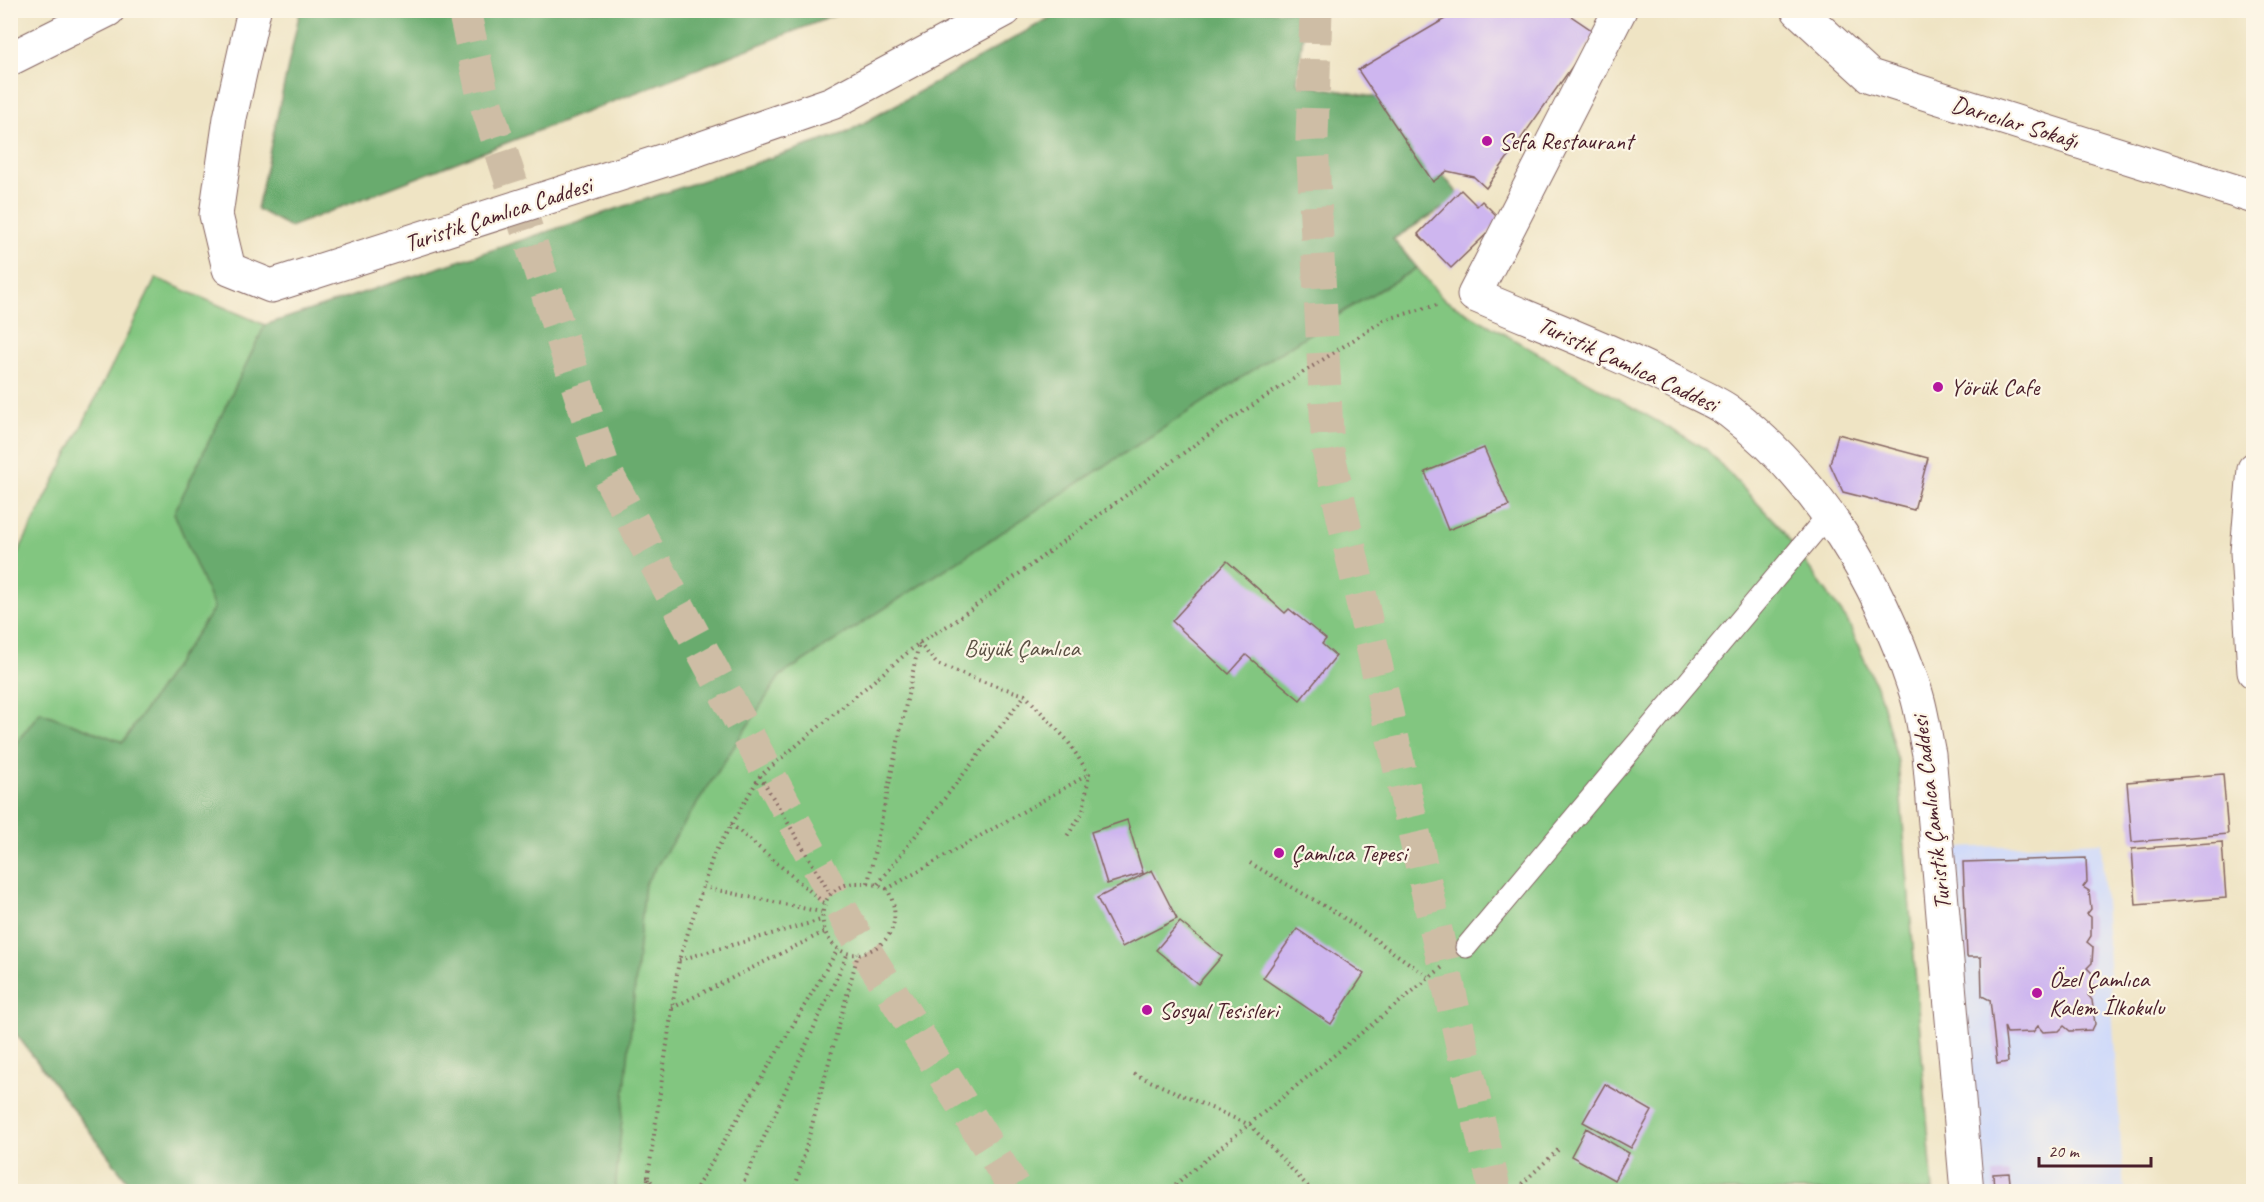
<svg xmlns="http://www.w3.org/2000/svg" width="2264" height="1202" font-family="Caveat,sans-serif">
  <rect width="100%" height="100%" fill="#fcf5e5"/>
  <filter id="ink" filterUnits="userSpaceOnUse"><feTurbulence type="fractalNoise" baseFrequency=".0167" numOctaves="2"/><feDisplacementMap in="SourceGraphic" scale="12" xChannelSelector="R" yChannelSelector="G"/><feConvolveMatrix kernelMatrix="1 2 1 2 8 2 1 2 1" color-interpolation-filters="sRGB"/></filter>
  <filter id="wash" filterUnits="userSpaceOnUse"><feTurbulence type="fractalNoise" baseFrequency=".008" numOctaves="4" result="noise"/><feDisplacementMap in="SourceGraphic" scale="24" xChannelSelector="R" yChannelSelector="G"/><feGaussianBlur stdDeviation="1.35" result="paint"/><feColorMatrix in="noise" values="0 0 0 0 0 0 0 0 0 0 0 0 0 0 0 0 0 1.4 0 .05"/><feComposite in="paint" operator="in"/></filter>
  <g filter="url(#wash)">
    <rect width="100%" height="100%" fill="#efe4c4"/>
    <!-- built -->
    <path fill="#d0daf9" d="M2101,842L2124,1191H1984L1971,1090L1960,962L1956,848Z"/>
    <!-- green -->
    <path fill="#82c680" stroke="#667256" stroke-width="1.5" d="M1062,11H1306L1297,83L1378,98L1461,197L1393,239L1443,299L1706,449L1779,526L1847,620L1880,695L1898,762L1933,1191H135L11,1027V567L156,278L265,325L846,133Z"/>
    <!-- forest -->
    <path fill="#69ab6e" stroke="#5a654c" stroke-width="1.5" d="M300,11V10L846,11L290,227L257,209Z
      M1062,11H1306L1297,83L1378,98L1461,197L1393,239L1417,268L1349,308L780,676L645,884L615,1191H135L11,1027L10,751L40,712L123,742L214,608L174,513L265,325L846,133Z"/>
    <g id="blocks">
      <!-- building -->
      <path fill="#ceb6ef" d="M1460,10H1562L1596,33L1486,188L1474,177L1447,171L1433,182L1358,70Z
        M1461,190L1477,206L1482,201L1501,220L1451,268L1418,234Z
        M1838,434L1928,458L1914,510L1843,492L1830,464Z
        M1484,448L1509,506L1448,530L1425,472Z
        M1227,561L1285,613L1289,609L1326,639L1322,644L1336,656L1300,700L1246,655L1229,674L1172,621Z
        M2223,774L2228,834L2132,842L2127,782Z
        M1127,820L1143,873L1107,884L1091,832Z
        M2222,842L2226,898L2136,905L2132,849Z
        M2086,858L2087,882L2083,887L2089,891L2091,909L2087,914L2091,917V936L2087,942L2093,947L2092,963L2087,968L2092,973V990L2088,995L2092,1000L2095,1024L2092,1030L2070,1031L2064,1026L2059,1031L2043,1032L2038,1026L2033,1032L2007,1033L2004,1026L2008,1062L1997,1064L1990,1000L1982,996L1981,957H1967L1963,862Z
        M1152,870L1177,919L1122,947L1097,898Z
        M1180,922L1222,956L1198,984L1156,950Z
        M1297,929L1364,974L1331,1024L1263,978Z
        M1605,1084L1652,1111L1631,1148L1583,1122Z
        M1586,1128L1629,1153L1614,1180L1571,1156Z
        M2009,1173L2011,1191H1994L1993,1174Z"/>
    </g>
  </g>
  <g filter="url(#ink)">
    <use href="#blocks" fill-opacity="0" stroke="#846461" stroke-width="1.5"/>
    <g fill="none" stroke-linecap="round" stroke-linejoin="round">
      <!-- primary-tunnel -->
      <path stroke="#cebda5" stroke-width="33" stroke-dasharray="33 16" stroke-linecap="butt" d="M464,10L482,92L604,468L853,931L1017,1192
        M1316,10L1312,140L1328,451L1495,1192"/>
      <defs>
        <path id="service" d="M1466,947L1829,514"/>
        <path id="minor" d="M254,10L230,118L216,215L229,269L271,286L699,149L832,103L1005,10
          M1620,10L1474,295C1542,324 1612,350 1678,384C1694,393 1715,401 1730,412C1819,480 1879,582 1914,687C1922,708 1924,732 1929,754L1967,1192
          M1798,10L1870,76L2254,197
          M10,59L108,10
          M2254,469L2247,552L2254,672"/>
      </defs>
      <!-- service casing -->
      <use href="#service" stroke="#846461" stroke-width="23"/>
      <!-- minor casing -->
      <use href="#minor" stroke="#846461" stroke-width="35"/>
      <!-- path -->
      <path stroke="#846461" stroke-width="4" stroke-dasharray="1.5 4.5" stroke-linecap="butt" d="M919,643L937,664L975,679L1025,695L1067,740L1089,774L1083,812L1065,839
        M760,776L831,895
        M731,824L825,904
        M1250,863L1338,914L1429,977
        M868,883L919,643
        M878,884L1025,695
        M703,887L821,912
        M887,889C876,883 868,883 856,883C799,887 822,974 871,950C897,938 900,911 887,889L1089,774
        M679,960L821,920
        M672,1008L824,932
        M1134,1074L1250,1125L1313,1192
        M647,1192L648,1178
        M658,1192L648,1177L679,960L713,856L760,776L919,643L952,623L1219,427L1384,320L1440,304
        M694,1192L838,949
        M739,1192L848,953
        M794,1192L858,954
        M1166,1192L1445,965
        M1513,1192L1558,1150"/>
      <!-- service -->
      <use href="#service" stroke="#fff" stroke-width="21"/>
      <!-- minor -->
      <use href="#minor" stroke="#fff" stroke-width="33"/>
    </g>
  </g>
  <!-- markers -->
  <g fill="#b5179e" stroke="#fcf5e5" stroke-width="2">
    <circle cx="1487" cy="141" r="6"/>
    <circle cx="1938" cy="387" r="6"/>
    <circle cx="1279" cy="853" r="6"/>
    <circle cx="2037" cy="993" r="6"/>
    <circle cx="1147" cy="1010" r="6"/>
  </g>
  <g text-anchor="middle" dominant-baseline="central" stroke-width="4.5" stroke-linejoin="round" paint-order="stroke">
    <!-- street labels -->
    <g font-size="24" fill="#4a1f2b" stroke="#fcf5e5">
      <text transform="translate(2015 122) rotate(17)">Darıcılar Sokağı</text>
      <text transform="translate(498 214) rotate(-18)">Turistik Çamlıca Caddesi</text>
      <text transform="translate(1628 364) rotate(25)">Turistik Çamlıca Caddesi</text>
      <text transform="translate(1931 813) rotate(-97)">Turistik Çamlıca Caddesi</text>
    </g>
    <!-- poi labels -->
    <g font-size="24" fill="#4a1f2b" stroke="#fcf5e5" text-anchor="start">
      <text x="1499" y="141">Sefa Restaurant</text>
      <text x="1950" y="387">Yörük Cafe</text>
      <text x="1291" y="853">Çamlıca Tepesi</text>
      <text x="2049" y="979">Özel Çamlıca<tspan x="2049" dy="28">Kalem İlkokulu</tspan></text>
      <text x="1159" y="1010">Sosyal Tesisleri</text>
    </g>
    <!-- park labels -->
    <g font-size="24" fill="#5b5144" stroke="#fcf5e5">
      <text x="1022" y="648">Büyük Çamlıca</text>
    </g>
  </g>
  <!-- margin -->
  <rect width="2264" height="1202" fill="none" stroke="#fcf5e5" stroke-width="36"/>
  <!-- scale -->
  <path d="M2039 1157v9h112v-9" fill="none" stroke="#4a1f2b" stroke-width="3"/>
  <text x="2048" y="1157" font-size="18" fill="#4a1f2b" stroke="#fcf5e5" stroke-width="4.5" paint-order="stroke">20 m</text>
</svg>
